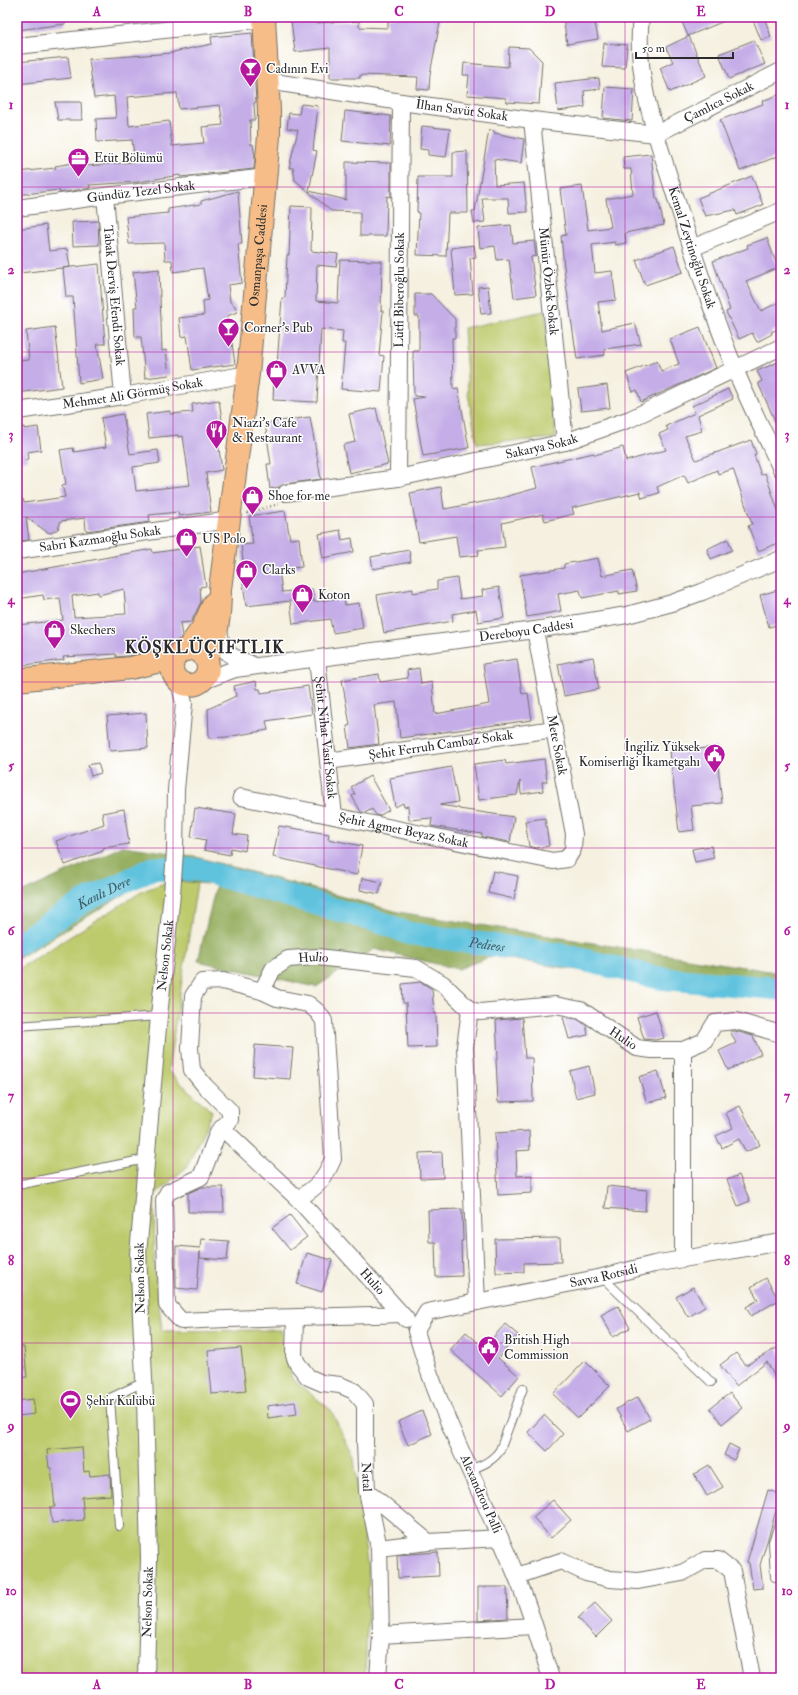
<svg xmlns="http://www.w3.org/2000/svg" width="798" height="1695" font-family="'IM FELL Double Pica',serif">
  <rect width="100%" height="100%" fill="#fff"/>
  <filter id="ink" filterUnits="userSpaceOnUse"><feTurbulence type="fractalNoise" baseFrequency=".025" numOctaves="2"/><feDisplacementMap in="SourceGraphic" scale="8" xChannelSelector="R" yChannelSelector="G"/><feConvolveMatrix kernelMatrix="1 2 1 2 8 2 1 2 1" color-interpolation-filters="sRGB"/></filter>
  <filter id="wash" filterUnits="userSpaceOnUse"><feTurbulence type="fractalNoise" baseFrequency=".012" numOctaves="4" result="noise"/><feDisplacementMap in="SourceGraphic" scale="16" xChannelSelector="R" yChannelSelector="G"/><feGaussianBlur stdDeviation="0.9" result="paint"/><feColorMatrix in="noise" values="0 0 0 0 0 0 0 0 0 0 0 0 0 0 0 0 0 1.4 0 .05"/><feComposite in="paint" operator="in"/></filter>
  <g filter="url(#wash)">
    <rect width="100%" height="100%" fill="#f5f0df"/>
    <!-- green -->
    <path fill="#becb6d" stroke="#747b4c" d="M545,311L556,438L477,444L468,393L464,328Z
      M199,870L168,1071L212,1112L187,1167L154,1195L155,1271L162,1331L281,1330L292,1379L331,1410L354,1459L369,1579L365,1678H17V970L143,891Z"/>
    <!-- forest -->
    <path fill="#96af60" stroke="#606d46" d="M123,846L192,856L398,912L781,973V997L633,979L492,956L458,969L374,949L316,987L198,961L216,885L155,878L138,886L17,959V895Z"/>
    <g fill="none" stroke-linecap="round" stroke-linejoin="round">
      <!-- river -->
      <path stroke="#60c3de" stroke-width="23" id="s1" d="M17,944L85,901L153,868L199,870L386,924L407,933L563,955L659,978L781,989"/>
    </g>
    <g id="blocks">
      <!-- building -->
      <path fill="#c5ade7" fill-rule="evenodd" d="M17,17H65V24L17,30Z
        M388,17H441L430,74L429,90L417,89L418,77L360,75V78H330V48L295,52L291,21L316,18V23L359,21V27L388,28Z
        M563,17H594L598,39L567,44Z
        M680,17H734L688,36Z
        M761,17H764L771,37L761,40L753,20Z
        M252,33L256,102L254,103L255,120H250L251,145L253,144L255,157L254,169L207,174L180,177V175L138,182L89,185L90,188L60,193L59,190L17,195V172L56,168L55,166L85,161L86,166L135,162L132,140L97,142L96,119L116,118L114,96L94,98L89,59L173,53V52L212,44L211,37ZM177,93L179,109L220,105L223,125L202,127L204,143L172,146L169,121L129,126L127,97Z
        M689,36L706,76L670,92L660,68L673,62L666,47Z
        M754,40L765,64L729,79L719,54Z
        M604,43L627,45L625,68L602,67Z
        M509,47L529,48L542,61L539,104L506,102V98L467,95L469,75H463L464,63L508,67Z
        M68,57L71,78L17,84V62Z
        M599,78L600,89L584,91L585,107L558,111L555,83Z
        M605,87L634,89L632,121L603,118Z
        M781,94V155L740,171L720,120L763,104L762,101Z
        M55,102H81L82,120H58Z
        M301,104L318,106L313,150L317,151L309,191L346,200V162L391,163V197L387,196L386,236H360V212L331,211L295,180L293,168H289L298,130L287,128L289,113L299,114Z
        M345,111L391,116L390,146L342,141Z
        M422,126L450,129L446,157L428,155V150L420,149Z
        M489,130L494,131V133L524,139L521,163L494,159L495,185L524,183L527,212L509,213L508,198H482L485,222L474,223L472,211H475Z
        M467,151L468,213H448L446,256L417,255L419,212H417L418,177H453V152Z
        M651,154L656,199H658L664,225L625,233L626,243L615,245V242L592,245L595,273L612,271L616,300L598,302L602,330L635,323L641,344L604,349L605,355L577,359L565,277L561,236L566,235L560,189L582,186L588,230L611,227L606,199L633,194L631,169H624L623,157Z
        M752,176L763,205L737,215L735,210L705,216L698,198Z
        M238,191L242,244H238L242,283L228,285L230,302L235,306L237,312L227,316L229,337H231L235,364L192,370L187,336L181,337L179,318L204,315L203,301L208,300L203,268L173,272L172,260H165L164,243L129,244L126,217L168,213V209L201,204V201Z
        M291,206L312,207L311,251L338,254L336,267L317,265L316,301L338,303L340,260L382,261L381,311H383L379,355L384,356L381,392L341,389L345,343H342L343,331L321,329L317,402L273,400L274,378L276,379L282,298H285L287,255H289Z
        M98,221L99,245L73,246L72,222Z
        M46,225L49,251L67,249L70,267L20,273L17,247V229Z
        M511,225L513,243L534,241L536,256L531,257L536,295L514,298L509,259L497,260L495,246L480,248L478,228Z
        M767,238L778,268L746,281L761,311L781,301V328L771,332L772,334L757,342L752,333L739,339L726,312L730,310L713,261L748,248L747,245Z
        M474,245L476,257L470,258L473,294L455,295L451,248Z
        M674,246L683,272L645,285L636,260Z
        M99,264L105,344H97L103,379L79,383L73,297H66L63,268Z
        M159,269L162,351L166,350L169,375L145,378L141,337H135L134,307H137L133,272Z
        M488,286L491,313L481,314L478,287Z
        M415,294H431L455,319V338H452L453,389L458,388L469,448L423,456L413,399L425,397L414,396L413,351H419V316H415Z
        M55,327L62,387L17,393V361L29,360L26,331Z
        M700,327L716,368L641,402L637,390L633,392L626,373L657,361L661,371L679,364L670,339Z
        M781,361V434L758,383L762,381L757,371Z
        M607,385L610,408L581,411L578,389Z
        M728,389L733,399L698,415L702,431L685,436L696,460L751,440L756,454L754,455L761,475L765,473L781,519V542L758,551L748,526L752,524L733,469L718,474L717,470L688,483L684,475L657,487L659,493L642,498L640,492L572,508L574,514L545,521L543,514L502,523L505,547L478,550L479,555L459,557L456,536L419,542L410,493L441,487L444,509L494,500L537,488L532,467L594,453L595,455L623,447L626,461L666,450L659,434L668,430L666,426L695,413L692,406Z
        M219,400L223,427L216,428L222,470L206,473L211,512L179,516L178,512L149,515L150,522L86,531L85,518L61,521L58,529L51,533L47,532L26,517L29,540L17,541V499H23L24,503L65,497L62,485L66,484L60,450L73,448L74,452L106,447L101,418L123,414L130,454L158,450L160,463L133,467L136,491L190,485L183,436L178,437V435L149,438L146,414L170,411V414L193,412L192,404Z
        M376,408L388,464L349,473L343,445L355,442L349,414Z
        M310,417L321,479L285,484L279,487L270,489L267,464H271L265,423Z
        M24,427V429L38,427L41,450L27,452L28,460L17,461V428Z
        M285,511L290,539L299,538L302,567L279,569L282,592L312,589L314,602L344,597L345,605L359,603L363,628L333,633L330,619L293,624L290,601L246,606L243,583H246L241,545L253,544L249,516Z
        M340,530L342,540L352,538L354,552L323,558L319,534Z
        M728,539L732,550L711,559L707,549Z
        M200,546L206,586L200,587L201,602L191,622L180,623L182,636L176,646L128,656L116,657V654L63,657L64,660L17,666V625L63,620L60,598L44,600L43,595L17,599V574L152,549L153,553ZM124,589L126,614L74,617L72,596L98,592V595Z
        M409,550L411,562L373,569L371,557Z
        M598,558L602,576L632,570L637,591L619,594V591L582,598L580,590L558,594L561,611L527,617L520,575L564,568V564Z
        M457,578L460,599L483,596L482,590L499,587L504,618L478,622L476,610L452,614L453,621L384,633L377,595L413,589V593L437,589V581Z
        M781,589V624L769,627L760,595Z
        M593,657L599,689L564,696L558,664Z
        M517,659L522,694L528,693L532,720L400,738L396,702L374,705L379,744L350,748L347,726L350,725L342,680L379,674L380,682L408,678L407,670L419,668L421,684L432,682L435,714L489,704L483,664Z
        M256,681L257,689H260L261,693L308,686L312,714L266,721L268,730L227,737L209,738L208,709L236,696L234,686Z
        M146,713L148,748L110,751L107,716Z
        M716,747L722,803L691,806L694,830L679,832L670,752Z
        M544,759L547,782H542L543,791L521,794L520,781L517,795L479,800L474,764L505,760L506,764Z
        M98,763L101,773L91,776L88,765Z
        M451,767L458,802L439,805L459,808V809L514,817L510,842L482,837V834L431,826L432,818L409,820L408,806L404,807L403,803L395,807L390,778Z
        M370,776L389,810L379,816L376,815L372,809L365,813L361,812L352,796L355,794L351,787Z
        M195,808L236,814L233,834L247,836L245,851L231,848L230,855L204,850L206,840L191,837Z
        M124,809L129,844L103,848V851L65,865L56,841L104,824L102,813Z
        M545,818L549,846L536,848L529,846L525,821Z
        M279,826L329,834L328,839L362,846L357,875L273,857Z
        M711,846L714,858L695,862L692,849Z
        M493,871L518,876L514,899L488,893Z
        M362,878L382,882L379,894L360,890Z
        M421,982L432,989L434,1013H436L437,1047L408,1048L406,1003H403L402,984Z
        M656,1011L664,1038L655,1040L644,1039L637,1017Z
        M563,1017L577,1019L586,1025L588,1035L569,1039Z
        M522,1018L525,1058H532L533,1101L498,1102L496,1059H498L496,1020Z
        M730,1031H735L753,1036L761,1054L728,1070L719,1051L736,1043Z
        M255,1045L293,1048L290,1079L253,1076Z
        M589,1066L595,1093L576,1098L570,1071Z
        M658,1071L666,1098L647,1103L639,1077Z
        M740,1106L760,1145L746,1152L739,1139L722,1148L716,1136L733,1128L726,1113Z
        M529,1131L530,1150L516,1151L517,1176L532,1175V1193L498,1195L495,1133Z
        M442,1152L443,1178L420,1179L419,1153Z
        M739,1175L750,1201L738,1206L727,1180Z
        M607,1186L647,1190L645,1211L605,1208Z
        M202,1187H223L224,1212H188V1193Z
        M462,1209L463,1241H461L462,1276L436,1277L435,1242H429L428,1210Z
        M290,1215L307,1237L290,1250L272,1228Z
        M560,1238L561,1262L524,1263V1272L496,1273L495,1239Z
        M201,1239L229,1241L227,1260L200,1258V1251L197,1290L176,1288V1246L200,1248Z
        M307,1253L332,1260L322,1292L297,1284Z
        M766,1278L779,1300L751,1316L746,1307L758,1300L751,1287Z
        M693,1287L705,1307L688,1317L676,1297Z
        M618,1306L630,1328L613,1337L601,1315Z
        M505,1324L518,1335L498,1358L519,1376L502,1396L450,1350L466,1332L484,1348Z
        M17,1347H24L27,1377L17,1378Z
        M241,1348L246,1391L212,1394L208,1351Z
        M777,1348L781,1355V1389L767,1362L736,1386L720,1365L736,1353L746,1365Z
        M585,1361L610,1386L578,1418L553,1394Z
        M730,1393L742,1408L722,1424L710,1408Z
        M638,1397L650,1419L628,1431L616,1409Z
        M33,1399L35,1414L17,1416V1401Z
        M295,1402L297,1414L268,1418L267,1406Z
        M422,1411L432,1434L408,1445L398,1422Z
        M544,1415L563,1434L547,1451L528,1432Z
        M729,1444L739,1449L734,1460L724,1455Z
        M82,1447L84,1472L89,1471L90,1476L110,1474L111,1495L82,1497L84,1520L52,1523L50,1507H55L51,1468H49L47,1450Z
        M709,1465L723,1487L707,1496L694,1474Z
        M768,1490L781,1494L760,1565L763,1588L753,1589L749,1563L747,1562Z
        M553,1500L571,1520L551,1538L533,1517Z
        M438,1552L439,1576L398,1578L397,1555Z
        M478,1587H507L508,1618L478,1620Z
        M595,1603L612,1621L596,1637L578,1618Z"/>
    </g>
  </g>
  <g filter="url(#ink)">
    <use href="#blocks" fill-opacity="0" stroke="#72706a" stroke-width="1"/>
    <g fill="none" stroke-linecap="round" stroke-linejoin="round">
      <defs>
        <path id="lane" d="M17,1026L159,1016
          M17,1185L146,1159
          M602,1277L711,1382
          M470,1470C482,1465 493,1461 500,1450L523,1388
          M119,1526L110,1398L144,1382
          M775,1577L773,1542L781,1519"/>
        <g id="street">
          <path id="s2" d="M641,17C634,76 656,134 673,189C692,249 711,311 735,369C749,403 766,436 781,469"/>
          <path d="M17,46L265,19"/>
          <path id="s3" d="M268,81L401,102L532,120L656,134L781,71"/>
          <path id="s4" d="M532,120L565,442"/>
          <path id="s5" d="M105,196L123,396"/>
          <path id="s6" d="M17,208L105,196L265,177"/>
          <path d="M692,248L781,211"/>
          <path id="s7" d="M17,411L123,396L248,374"/>
          <path id="s8" d="M398,478L401,102"/>
          <path id="s9" d="M286,493L398,478L565,442L630,419L781,347"/>
          <path id="s10" d="M17,551L230,520"/>
          <path d="M219,628C221,651 227,656 249,663"/>
          <path id="s11" d="M317,659L334,816"/>
          <path id="s12" d="M200,682L235,669L535,630L627,615L672,603L702,592L781,559"/>
          <path id="s13" d="M328,761L554,729"/>
          <path id="s14" d="M241,797L553,861L567,859L573,849L574,834L535,630"/>
          <path id="s15" d="M262,991L273,969L288,959L317,957L416,968L443,984L470,1010L480,1012L555,1005L581,1010L637,1048L652,1050H683L704,1041L715,1023L736,1021L781,1034"/>
          <path d="M470,1010L465,1047L477,1302"/>
          <path d="M683,1050V1259"/>
          <path id="s16" d="M222,1128L298,1199L406,1319"/>
          <path d="M298,1199C317,1187 324,1180 333,1159L324,1021L318,1012L308,1004L277,998L262,991L223,981L202,982L193,996L190,1048L192,1070L205,1086L230,1111V1120L218,1132L201,1177L168,1192L164,1200L167,1305L181,1321C255,1317 328,1317 401,1314"/>
          <path id="s17" d="M295,1318L294,1355L297,1363L308,1377L322,1383L340,1385L354,1391L365,1404V1443L367,1491L379,1548L381,1635L378,1678"/>
          <path d="M367,1491L428,1542"/>
          <path d="M379,1548L428,1542L500,1538"/>
          <path d="M517,1576L561,1561L586,1573L610,1579L638,1581L682,1573L705,1560H718L732,1571L752,1678"/>
          <path d="M381,1635L534,1626"/>
          <path id="s18" d="M146,1678L149,1558L145,1399L138,1254L159,1016L172,894L175,851L176,790L184,703L179,682"/>
          <path id="s19" d="M551,1678C540,1644 530,1608 516,1575C483,1494 440,1416 416,1331L427,1312L602,1277L654,1264L781,1242"/>
        </g>
        <g id="primary">
          <circle cx="190" cy="667" r="18"/>
          <path d="M187,650L203,627L214,603"/>
          <path id="s20" d="M206,660C218,637 220,614 220,589L248,374L269,136V111L264,17"/>
          <path d="M17,680L130,668L174,658"/>
        </g>
      </defs>
      <!-- lane casing -->
      <use href="#lane" stroke="#72706a" stroke-width="10"/>
      <!-- street casing -->
      <use href="#street" stroke="#72706a" stroke-width="18"/>
      <!-- primary casing -->
      <use href="#primary" stroke="#72706a" stroke-width="24"/>
      <!-- path -->
      <path stroke="#72706a" stroke-width="2.5" stroke-dasharray="1 3" stroke-linecap="butt" d="M247,513L279,504"/>
      <!-- lane -->
      <use href="#lane" stroke="#fff" stroke-width="8"/>
      <!-- street -->
      <use href="#street" stroke="#fff" stroke-width="16"/>
      <!-- primary -->
      <use href="#primary" stroke="#f7bd88" stroke-width="22"/>
    </g>
  </g>
  <!-- grid -->
  <path fill="none" stroke="#b5179e" stroke-width="1" stroke-opacity="0.55" d="M173,17V1678M324,17V1678M474,17V1678M625,17V1678M17,187H781M17,352H781M17,517H781M17,682H781M17,848H781M17,1013H781M17,1178H781M17,1343H781M17,1508H781"/>
  <!-- icons -->
  <defs>
    <symbol id="bar-pin" viewBox="-11 -11 22 30"><path d="M0 17L-7.5 6A9.5 9.5 0 1 1 7.5 6Z" fill="#b5179e" stroke="#fff"/><path d="M-6-5H6L.8 .8V4.5H3.5V6h-7V4.5H-.8V.8Z" fill="#fff"/></symbol>
    <symbol id="office-pin" viewBox="-11 -11 22 30"><path d="M0 17L-7.5 6A9.5 9.5 0 1 1 7.5 6Z" fill="#b5179e" stroke="#fff"/><path d="M-6-3h4V-5.5h4V-3h4V5H-6ZM-1-4.5V-3h2v-1.5ZM-6 0V1H6V0Z" fill="#fff"/></symbol>
    <symbol id="shop-pin" viewBox="-11 -11 22 30"><path d="M0 17L-7.5 6A9.5 9.5 0 1 1 7.5 6Z" fill="#b5179e" stroke="#fff"/><path d="M-5-2.5h2.3a2.7 3.5 0 0 1 5.4 0H5L5.5 6h-11ZM-1.5-2.5h3a1.5 2.3 0 0 0-3 0Z" fill="#fff"/></symbol>
    <symbol id="restaurant-pin" viewBox="-11 -11 22 30"><path d="M0 17L-7.5 6A9.5 9.5 0 1 1 7.5 6Z" fill="#b5179e" stroke="#fff"/><path d="M-5-6h1v4h1v-4h1v4h1v-4h1v5L-1.5 .5V6h-2V.5L-5-1ZM5-6V6H3V1.5H1.5Q1.5-4 5-6Z" fill="#fff"/></symbol>
    <symbol id="civic-pin" viewBox="-11 -11 22 30"><path d="M0 17L-7.5 6A9.5 9.5 0 1 1 7.5 6Z" fill="#b5179e" stroke="#fff"/><path d="M-.6-6.5H3V-4.5H.6V-3L4-1V1h2V6H-6V1h2V-1L-.6-3ZM-1.2 2.5V6h2.4V2.5Z" fill="#fff"/></symbol>
    <symbol id="stadium-pin" viewBox="-11 -11 22 30"><path d="M0 17L-7.5 6A9.5 9.5 0 1 1 7.5 6Z" fill="#b5179e" stroke="#fff"/><path d="M0-5a6.5 5 0 1 0 0 10a6.5 5 0 1 0 0-10ZM-3.5-1.8h7v3.6h-7Z" fill="#fff"/></symbol>
  </defs>
  <g fill-rule="evenodd">
    <use href="#bar-pin" x="238" y="56" width="25" height="34"/>
    <use href="#office-pin" x="66" y="146" width="25" height="34"/>
    <use href="#bar-pin" x="216" y="316" width="25" height="34"/>
    <use href="#shop-pin" x="264" y="358" width="25" height="34"/>
    <use href="#restaurant-pin" x="204" y="418" width="25" height="34"/>
    <use href="#shop-pin" x="240" y="484" width="25" height="34"/>
    <use href="#shop-pin" x="174" y="526" width="25" height="34"/>
    <use href="#shop-pin" x="234" y="558" width="25" height="34"/>
    <use href="#shop-pin" x="290" y="582" width="25" height="34"/>
    <use href="#shop-pin" x="42" y="618" width="25" height="34"/>
    <use href="#civic-pin" x="702" y="742" width="25" height="34"/>
    <use href="#civic-pin" x="476" y="1334" width="25" height="34"/>
    <use href="#stadium-pin" x="58" y="1388" width="25" height="34"/>
  </g>
  <g text-anchor="middle" dominant-baseline="central" stroke-width="3" stroke-linejoin="round" paint-order="stroke">
    <!-- poi labels -->
    <g font-size="13" fill="#2b2b2b" stroke="#fff" text-anchor="start">
      <text x="266" y="69">Cadının Evi</text>
      <text x="94" y="158">Etüt Bölümü</text>
      <text x="244" y="328">Corner's Pub</text>
      <text x="292" y="370">AVVA</text>
      <text x="232" y="423">Niazi's Cafe<tspan x="232" dy="15">&amp; Restaurant</tspan></text>
      <text x="268" y="496">Shoe for me</text>
      <text x="202" y="539">US Polo</text>
      <text x="262" y="570">Clarks</text>
      <text x="318" y="595">Koton</text>
      <text x="70" y="630">Skechers</text>
      <text x="700" y="747" text-anchor="end">İngiliz Yüksek<tspan x="700" dy="15">Komiserliği İkametgahı</tspan></text>
      <text x="504" y="1340">British High<tspan x="504" dy="15">Commission</tspan></text>
      <text x="86" y="1401">Şehir Kulübü</text>
    </g>
    <!-- street labels -->
    <g font-size="13" fill="#2b2b2b" stroke="#fff">
      <text stroke="none"><textPath href="#s3" startOffset="462">Çamlıca Sokak</textPath></text>
      <text stroke="none"><textPath href="#s3" startOffset="196">İlhan Savüt Sokak</textPath></text>
      <text stroke="none"><textPath href="#s6" startOffset="125">Gündüz Tezel Sokak</textPath></text>
      <text stroke="none"><textPath href="#s2" startOffset="238">Kemal Zeytinoğlu Sokak</textPath></text>
      <text stroke="none"><textPath href="#s20" startOffset="409">Osmanpaşa Caddesi</textPath></text>
      <text stroke="none"><textPath href="#s4" startOffset="162">Münür Özbek Sokak</textPath></text>
      <text stroke="none"><textPath href="#s8" startOffset="188">Lütfi Biberoğlu Sokak</textPath></text>
      <text stroke="none"><textPath href="#s5" startOffset="100">Tabak Derviş Efendi Sokak</textPath></text>
      <text stroke="none"><textPath href="#s7" startOffset="117">Mehmet Ali Görmüş Sokak</textPath></text>
      <text stroke="none"><textPath href="#s9" startOffset="260">Sakarya Sokak</textPath></text>
      <text stroke="none"><textPath href="#s10" startOffset="84">Sabri Kazmaoğlu Sokak</textPath></text>
      <text stroke="none"><textPath href="#s12" startOffset="331">Dereboyu Caddesi</textPath></text>
      <text stroke="none"><textPath href="#s11" startOffset="79">Şehit Nihat Vasif Sokak</textPath></text>
      <text stroke="none"><textPath href="#s13" startOffset="114">Şehit Ferruh Cambaz Sokak</textPath></text>
      <text transform="translate(557 745) rotate(79)">Mete Sokak</text>
      <text stroke="none"><textPath href="#s14" startOffset="166">Şehit Agmet Beyaz Sokak</textPath></text>
      <text stroke="none"><textPath href="#s18" startOffset="724">Nelson Sokak</textPath></text>
      <text stroke="none"><textPath href="#s15" startOffset="68">Hulio</textPath></text>
      <text stroke="none"><textPath href="#s15" startOffset="403">Hulio</textPath></text>
      <text stroke="none"><textPath href="#s19" startOffset="575">Savva Rotsidi</textPath></text>
      <text transform="translate(140 1278) rotate(-91)">Nelson Sokak</text>
      <text stroke="none"><textPath href="#s16" startOffset="215">Hulio</textPath></text>
      <text stroke="none"><textPath href="#s17" startOffset="202">Natal</textPath></text>
      <text transform="translate(481 1494) rotate(66)">Alexandrou Palli</text>
      <text stroke="none"><textPath href="#s18" startOffset="76">Nelson Sokak</textPath></text>
    </g>
    <!-- water labels -->
    <g font-size="14" font-style="italic" fill="#3e606a" stroke="#fff">
      <text stroke="none"><textPath href="#s1" startOffset="101">Kanlı Dere</textPath></text>
      <text stroke="none"><textPath href="#s1" startOffset="500">Pedieos</textPath></text>
    </g>
    <!-- district labels -->
    <g font-size="17" font-weight="bold" letter-spacing="1" fill="#2b2b2b" stroke="#fff">
      <text x="205" y="647">KÖŞKLÜÇIFTLIK</text>
    </g>
  </g>
  <!-- margin -->
  <rect width="798" height="1695" fill="none" stroke="#fff" stroke-width="44"/>
  <!-- scale -->
  <path d="M636 52v6h97v-6" fill="none" stroke="#2b2b2b" stroke-width="2"/>
  <text x="642" y="52" font-size="12" fill="#2b2b2b" stroke="#ffffff" stroke-width="3" paint-order="stroke">50 m</text>
  <rect x="22" y="22" width="754" height="1651" fill="none" stroke="#b5179e" stroke-width="1.5"/>
  <g font-size="13" text-anchor="middle" font-weight="bold" fill="#b5179e">
    <text x="97" y="16">A</text>
    <text x="248" y="16">B</text>
    <text x="399" y="16">C</text>
    <text x="550" y="16">D</text>
    <text x="701" y="16">E</text>
    <text x="11" y="109">1</text>
    <text x="787" y="109">1</text>
    <text x="11" y="274">2</text>
    <text x="787" y="274">2</text>
    <text x="11" y="439">3</text>
    <text x="787" y="439">3</text>
    <text x="11" y="604">4</text>
    <text x="787" y="604">4</text>
    <text x="11" y="770">5</text>
    <text x="787" y="770">5</text>
    <text x="11" y="935">6</text>
    <text x="787" y="935">6</text>
    <text x="11" y="1100">7</text>
    <text x="787" y="1100">7</text>
    <text x="11" y="1265">8</text>
    <text x="787" y="1265">8</text>
    <text x="11" y="1430">9</text>
    <text x="787" y="1430">9</text>
    <text x="11" y="1595">10</text>
    <text x="787" y="1595">10</text>
    <text x="97" y="1689">A</text>
    <text x="248" y="1689">B</text>
    <text x="399" y="1689">C</text>
    <text x="550" y="1689">D</text>
    <text x="701" y="1689">E</text>
  </g>
</svg>
